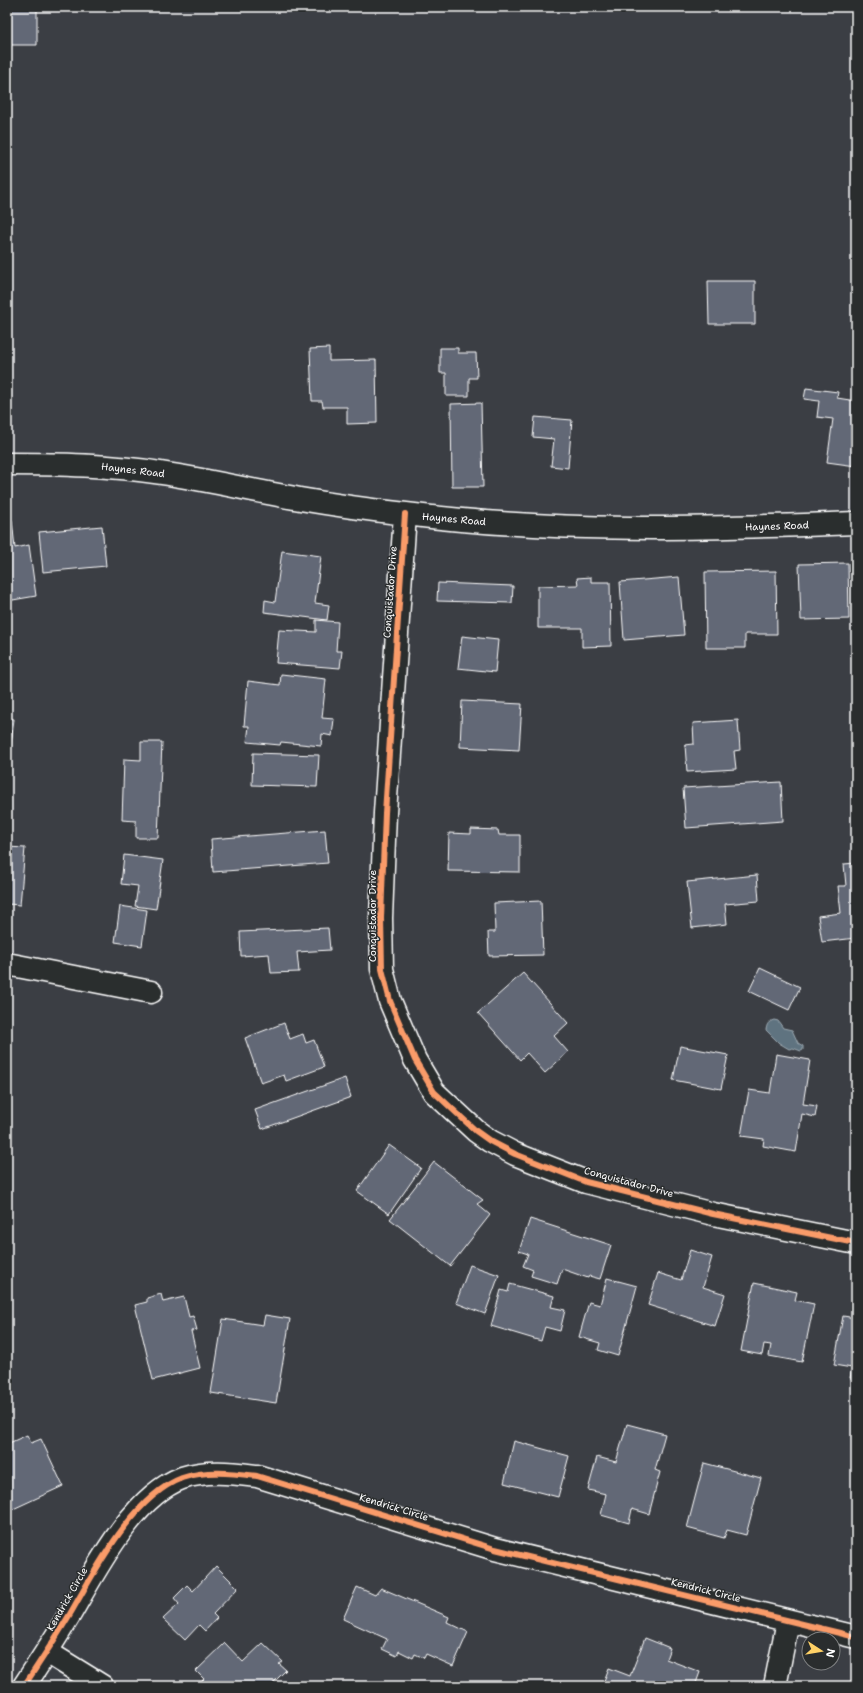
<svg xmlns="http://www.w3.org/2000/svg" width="863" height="1693" font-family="'Shantell Sans',sans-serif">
  <rect width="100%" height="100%" fill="#3b3e44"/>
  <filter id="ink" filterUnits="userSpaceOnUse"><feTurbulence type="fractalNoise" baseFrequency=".025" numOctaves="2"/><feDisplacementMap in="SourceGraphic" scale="8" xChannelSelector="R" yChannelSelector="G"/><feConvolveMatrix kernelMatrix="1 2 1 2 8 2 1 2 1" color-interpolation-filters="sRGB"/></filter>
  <g filter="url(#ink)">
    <!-- water -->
    <path fill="#5e7380" stroke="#9eabb3" d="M774,1020L778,1021L783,1028L792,1030L798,1043L803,1046V1050L801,1051L793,1048L789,1049L779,1043L766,1030C767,1024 768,1022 774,1020Z"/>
    <!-- building -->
    <path fill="#626776" stroke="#fff" d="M7,7H37V45H7Z
      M708,281H755V324H709Z
      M329,348V361L376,360L377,423L347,424V407H323L322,401H312L310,349Z
      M440,348H458V353H476L477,378H469V396H446V373H440Z
      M806,388L838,392L837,398L856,401V466L827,462L833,419L817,417L819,401L804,399Z
      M481,403L483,487H452L451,404Z
      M535,417L572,420L568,468L551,466L554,439L533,437Z
      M12,520L15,548L29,545L36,596L7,601V521Z
      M102,526L106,566L43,572L39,532Z
      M282,551L321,556L315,603L329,605L327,620L264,612L265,600L275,602Z
      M848,563L849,619L801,620L799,564Z
      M776,571L777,634H745V648H706L705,572Z
      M591,577V582H610L611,646L582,647V628H538V586L578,585L577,578Z
      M679,577L684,635L624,640L620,582Z
      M438,583L513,586L512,603L437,601Z
      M316,620L338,622L336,651H342L340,668L276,663L279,630L316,632Z
      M462,636L498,640L495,672L458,668Z
      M281,674L326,679L322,718L334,719L332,736L322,734L321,746L281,742L280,745L247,742L249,726H244L248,681L280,685Z
      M462,701L522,704L519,750L460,747Z
      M7,718L14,719L7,778Z
      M738,720L740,750L734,751L736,769L687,772L685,745L694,744L693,723Z
      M141,742H162L158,838H136V821L122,820L124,759L141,760Z
      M253,753L319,755L317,787L252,785Z
      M781,782L783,821L686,828L683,788Z
      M471,829L498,830L499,835H520V872L448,871L449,833L471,834Z
      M325,830L328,863L213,872L211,839Z
      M7,847L25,848L20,905L7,904Z
      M124,855L163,860L156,909L135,906L138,886L121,884Z
      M856,863V938L822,942L818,916L841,913L838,886H846L844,864Z
      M757,875L759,901L725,904L727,924L692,928L687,882Z
      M541,901L543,955L489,956L488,932H495L494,903Z
      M120,906L147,910L142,946L115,942Z
      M328,928L330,950L297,952L299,972L271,973L269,954L241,956L240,932Z
      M760,968L800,987L789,1010L749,991Z
      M523,973L568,1023L554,1036L568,1052L545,1073L527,1053L520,1060L478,1013Z
      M284,1023L290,1039L303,1034L306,1043L314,1040L324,1067L286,1081L284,1075L261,1083L245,1038Z
      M680,1046L728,1055L721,1089L673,1080Z
      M776,1054L810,1060L803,1104L817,1106L815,1117L802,1114L796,1152L763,1146L764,1139L741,1136L749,1090L770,1093Z
      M345,1078L351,1097L262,1129L255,1110Z
      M389,1145L421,1168L389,1214L357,1191Z
      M434,1162L483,1200L477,1204L490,1215L450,1266L390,1219Z
      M530,1219L611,1245L600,1279L589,1276L588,1278L562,1269L557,1284L531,1276L533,1270L523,1266L528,1254L519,1251Z
      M690,1250L712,1257L703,1287L725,1294L715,1326L648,1305L658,1273L681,1280Z
      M470,1265L499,1275L485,1314L456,1303Z
      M607,1278L637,1286L618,1356L598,1350L600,1343L579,1337L589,1302L600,1305Z
      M754,1283L797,1292L795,1300L814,1304L802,1362L769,1356L771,1345L764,1344L762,1355L741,1351Z
      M510,1284L554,1296L551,1307L565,1310L560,1331L545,1327L541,1341L491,1326L501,1290L508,1292Z
      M161,1294L163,1302L184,1297L189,1317L193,1316L197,1330L191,1331L200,1368L153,1380L135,1305L147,1302V1298Z
      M265,1315L290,1319L276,1403L211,1393L223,1319L263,1325Z
      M843,1316L856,1318V1379L850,1378L852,1368L834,1365Z
      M627,1424L665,1434L655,1470L660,1472L649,1514L632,1509L629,1523L601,1515L606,1494L588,1490L597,1457L616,1462Z
      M27,1435L31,1443L41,1439L63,1486L11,1510L7,1516V1444Z
      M514,1441L569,1456L558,1497L504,1483Z
      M704,1463L761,1478L746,1535L727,1530L724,1538L687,1528Z
      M216,1566L238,1588L213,1614L217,1618L205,1631L199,1625L185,1640L163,1619L179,1604L174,1598L187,1585L193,1591Z
      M357,1587L375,1595L381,1588L449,1617L447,1622L468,1632L453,1666L426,1654L424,1658L415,1654L413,1658L399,1651L397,1656L382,1649L387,1639L343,1619Z
      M645,1638L670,1648L666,1659L700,1672L695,1686H602L609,1668L630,1676Z
      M225,1643L243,1662L263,1643L283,1662L279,1664L286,1670L270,1686H201L199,1684L204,1679L196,1671Z"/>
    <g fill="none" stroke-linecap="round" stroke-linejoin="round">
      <defs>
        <path id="minor" d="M7,464C59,464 110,465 161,473C208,480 254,491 300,499C335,505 371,510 406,514C555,533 706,529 856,523
          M405,514L385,813L381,918L382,969L390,1001L415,1060L434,1092L476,1131L490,1141L515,1154L586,1182L713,1214L856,1243
          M7,964L151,992
          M47,1652L102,1686
          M24,1686C40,1662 55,1639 70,1614C95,1571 133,1496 182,1478C207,1470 231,1473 257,1476L495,1549L856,1637
          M775,1686L788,1621"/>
      </defs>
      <!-- minor casing -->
      <use href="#minor" stroke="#fff" stroke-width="25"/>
      <!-- minor -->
      <use href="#minor" stroke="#2a2d2e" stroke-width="22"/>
      <defs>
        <path id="cycleway" d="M405,514L385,813L381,918L382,969L390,1001L415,1060L434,1092L476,1131L490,1141L515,1154L586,1182L713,1214L856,1243
          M24,1686C40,1662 55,1639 70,1614C95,1571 133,1496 182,1478C207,1470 231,1473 257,1476L495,1549L856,1637"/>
      </defs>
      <!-- cycleway casing -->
      <use href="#cycleway" stroke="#2a2d2e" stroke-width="8"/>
      <!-- cycleway -->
      <use href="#cycleway" stroke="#fa9b69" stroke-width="6"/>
    </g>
  </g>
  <g text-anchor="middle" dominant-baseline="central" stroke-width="3" stroke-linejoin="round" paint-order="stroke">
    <!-- street labels -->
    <g font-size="10" fill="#fff" stroke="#2a2d2e">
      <text transform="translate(133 470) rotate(7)">Haynes Road</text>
      <text transform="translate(454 519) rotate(5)">Haynes Road</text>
      <text transform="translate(777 526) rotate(-2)">Haynes Road</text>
      <text transform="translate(390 592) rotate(-86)">Conquistador Drive</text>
      <text transform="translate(372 916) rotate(-90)">Conquistador Drive</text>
      <text transform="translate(629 1182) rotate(15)">Conquistador Drive</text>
      <text transform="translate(394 1507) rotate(17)">Kendrick Circle</text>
      <text transform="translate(706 1590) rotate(14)">Kendrick Circle</text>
      <text transform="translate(67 1599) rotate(-60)">Kendrick Circle</text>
    </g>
  </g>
  <!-- margin -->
  <rect width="863" height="1693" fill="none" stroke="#2a2d2e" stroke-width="24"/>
  <rect x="12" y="12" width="839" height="1669" fill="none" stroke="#fff" stroke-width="1.5" filter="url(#ink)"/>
  <!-- north arrow -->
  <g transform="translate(821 1651) rotate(102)"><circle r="19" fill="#2a2d2e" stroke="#7f8182"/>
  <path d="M0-3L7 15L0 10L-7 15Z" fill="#ffd166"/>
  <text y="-6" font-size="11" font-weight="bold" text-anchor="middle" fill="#ffffff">N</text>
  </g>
</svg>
